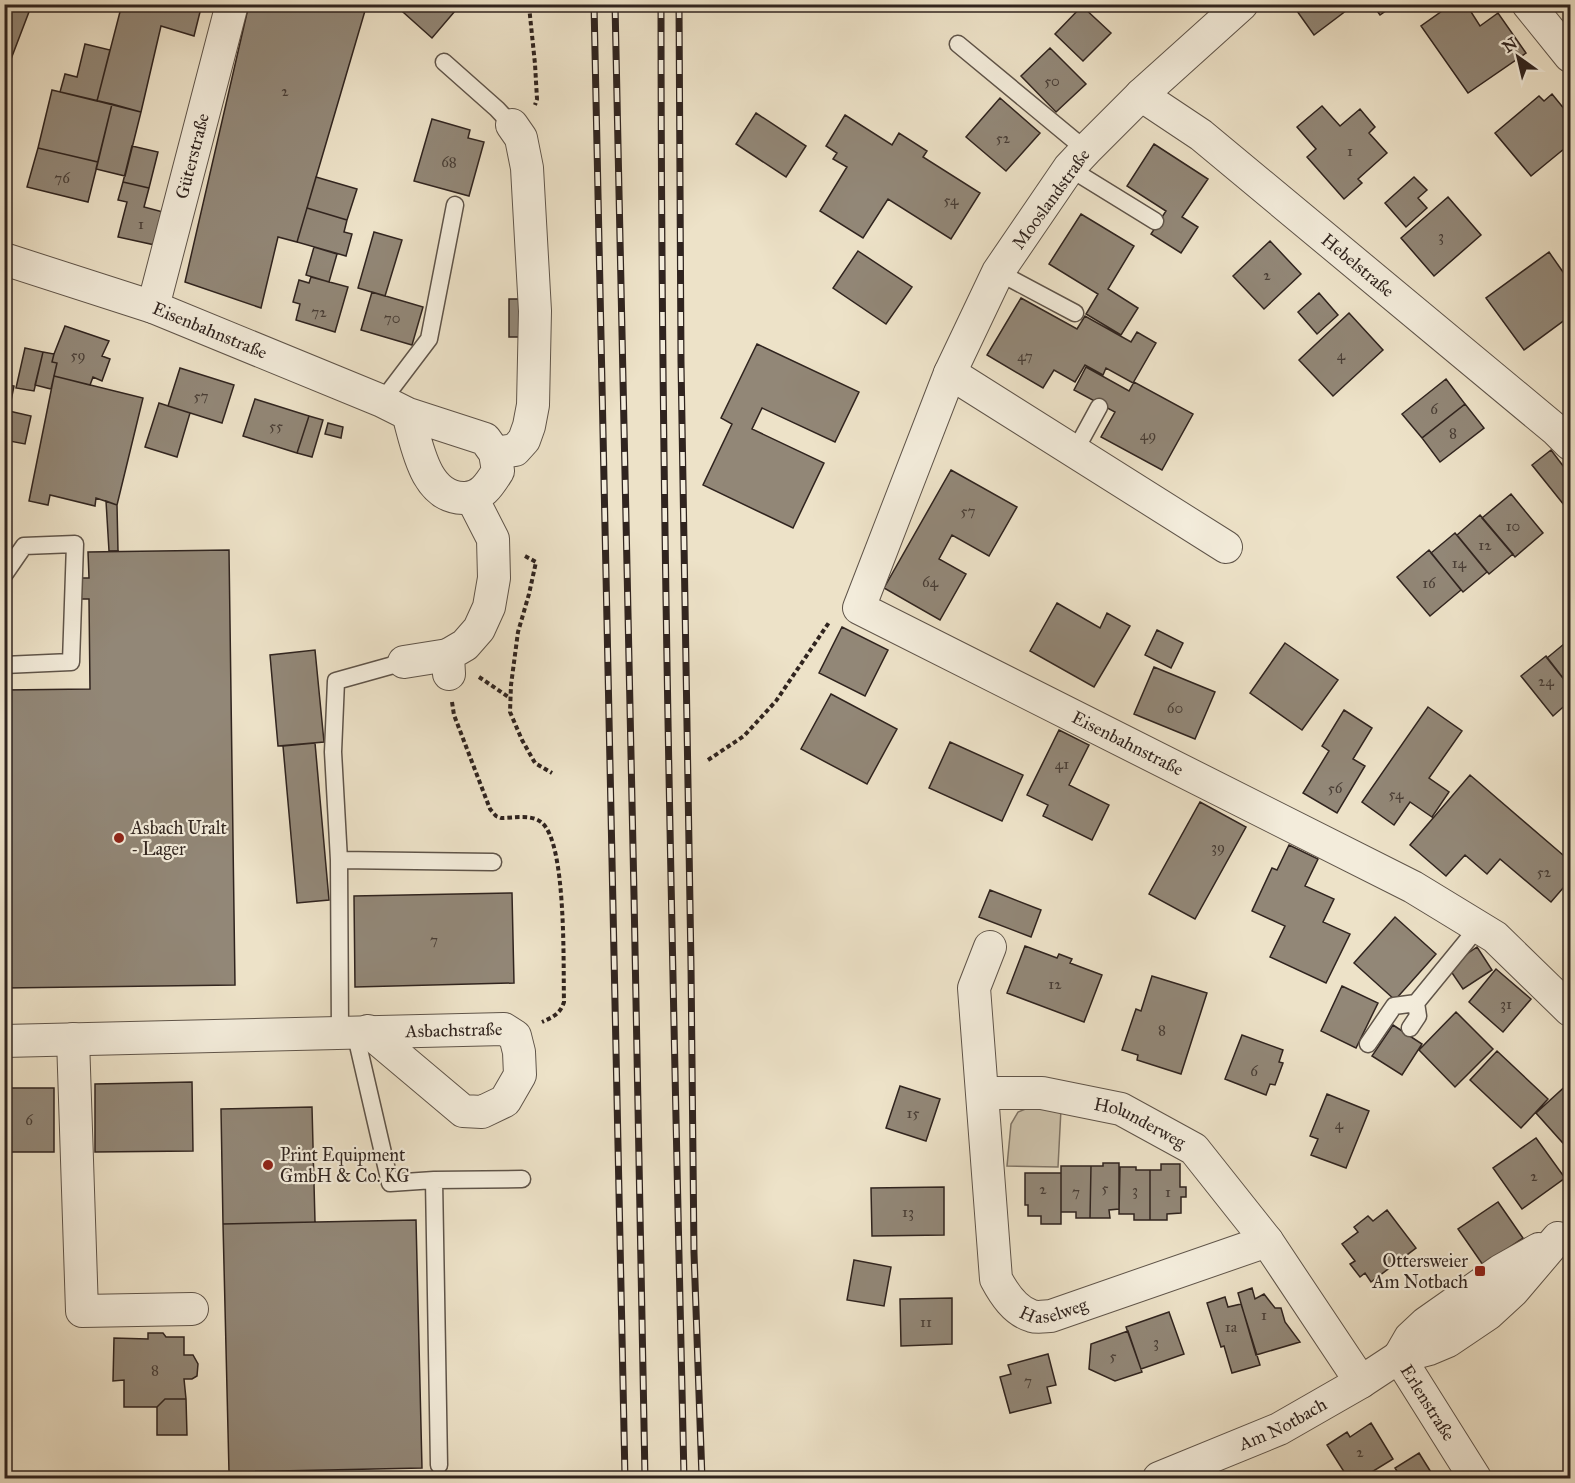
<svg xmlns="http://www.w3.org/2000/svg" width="1575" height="1483" font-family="'IM FELL Great Primer',serif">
  <rect width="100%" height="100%" fill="#ede2c8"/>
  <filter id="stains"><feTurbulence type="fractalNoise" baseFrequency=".00333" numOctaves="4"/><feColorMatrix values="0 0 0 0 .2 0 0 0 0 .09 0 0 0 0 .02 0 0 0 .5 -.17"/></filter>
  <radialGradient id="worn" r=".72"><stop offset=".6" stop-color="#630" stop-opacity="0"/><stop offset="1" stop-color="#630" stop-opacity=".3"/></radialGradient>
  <!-- green -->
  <path fill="#cdc2ab" stroke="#7e7365" stroke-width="1.5" d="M1033,1106L1061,1109L1058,1167L1007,1166L1011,1124L1018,1112Z"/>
  <!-- building -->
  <path fill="#928777" stroke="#30241f" stroke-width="1.5" d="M4,4H32L11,59L4,57Z
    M122,4H202L194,36L161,26L141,112L97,101Z
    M249,4H367L297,242L278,237L261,308L185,282Z
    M394,4H461L432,38Z
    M1292,4H1355L1314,35Z
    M1372,4H1394V5L1380,15Z
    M1452,4H1466L1480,26L1498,13L1526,53L1468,93L1421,26Z
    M1082,6L1111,33L1083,61L1055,34Z
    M85,44L110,50L97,101L60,92L65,74L77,77Z
    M1050,48L1086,84L1056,112L1021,76Z
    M52,90L112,104L98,162L38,148Z
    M1552,94L1570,116V144L1531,176L1495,133L1539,96L1544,101Z
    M1000,98L1040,133L1006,171L966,137Z
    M112,104L141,112L125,176L96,169Z
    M1322,106L1340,126L1360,109L1375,127L1369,133L1387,153L1358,179L1362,183L1344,199L1307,157L1316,149L1297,127Z
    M756,113L806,146L786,177L736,144Z
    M845,115L892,145L899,133L927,151L923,157L980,193L951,239L888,199L863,238L820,211L847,167L833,159L837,153L826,146Z
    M432,119L470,130L468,138L484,142L469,196L414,181Z
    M1154,144L1208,179L1182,217L1198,227L1181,253L1151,234L1166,211L1127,186Z
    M132,146L158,152L149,188L123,182Z
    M38,148L98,162L88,202L27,187Z
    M316,177L357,189L347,220L307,208Z
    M1414,177L1427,190L1418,198L1427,208L1406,227L1385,203Z
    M123,182L149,188L144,207L163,212L155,245L118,237L127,202L118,200Z
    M1448,197L1481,235L1434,276L1401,238Z
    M307,208L347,220L344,232L352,234L346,256L297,242Z
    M1081,214L1134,246L1108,289L1138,308L1121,335L1086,314L1098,294L1049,264Z
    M374,232L402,240L385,296L358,288Z
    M1270,241L1301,274L1264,309L1233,276Z
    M314,247L337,254L329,282L306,275Z
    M858,251L912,287L886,324L833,288Z
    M1549,252L1570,282V316L1524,350L1486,298Z
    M311,277L348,287L335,332L296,320L300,304L293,302L299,280L309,283Z
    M372,292L423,307L412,345L361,330Z
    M1319,293L1338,315L1317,334L1298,312Z
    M1021,298L1077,329L1085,316L1131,342L1137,332L1156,343L1133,383L1106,368L1103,375L1085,365L1075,382L1054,370L1043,388L987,355Z
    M509,299H527V337H509Z
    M1349,313L1383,350L1333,396L1299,360Z
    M65,326L109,341L102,356L110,359L102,381L93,377L90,385L54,376L57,363L52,362L54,354Z
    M757,344L859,392L835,442L762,408L752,429L824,463L793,528L703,485L732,424L721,418Z
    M25,348L43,352L34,391L16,388Z
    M43,352L54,354L52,362L57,363L51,389L35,385Z
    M1086,367L1129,391L1134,382L1193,414L1162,470L1101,437L1115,412L1074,390Z
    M180,368L234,385L222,423L168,406Z
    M54,376L143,398L117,505L96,498L95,506L50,495L48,505L29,501Z
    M1446,379L1465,404L1422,438L1402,414Z
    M4,384L14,386L7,420L4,419Z
    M255,399L309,416L297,453L243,436Z
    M159,403L190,413L177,457L145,447Z
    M1465,404L1484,428L1440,462L1422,438Z
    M9,411L31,416L25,444L4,440V419L7,420Z
    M309,416L323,420L312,457L297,453Z
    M328,423L343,427L341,438L325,434Z
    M1551,450L1570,475V500L1564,505L1532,465Z
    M951,470L1017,507L989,556L952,535L939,559L966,574L940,620L884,588Z
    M1511,494L1543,533L1515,557L1482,518Z
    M106,501L117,505L118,551H109Z
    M1480,515L1513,554L1489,574L1457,535Z
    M1455,533L1487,572L1463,592L1431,553Z
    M229,550L235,985L4,988V690L90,689L89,599H78V578H89L88,552Z
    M1429,550L1461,590L1430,616L1397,577Z
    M1057,603L1100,628L1107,613L1130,626L1094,687L1030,651Z
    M842,627L888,650L865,696L819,673Z
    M1157,630L1183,643L1171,668L1145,655Z
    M1570,639V687L1547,658Z
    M1285,643L1338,680L1302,730L1250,693Z
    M315,650L324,742L278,746L270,655Z
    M1546,656L1570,687V701L1553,716L1521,676Z
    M1154,667L1215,692L1195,739L1134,714Z
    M831,694L897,729L867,784L801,749Z
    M1428,707L1462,731L1429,778L1449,792L1432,817L1410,802L1394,825L1362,802Z
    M1344,710L1372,728L1353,759L1365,766L1337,813L1303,793L1329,751L1322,746Z
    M1059,730L1089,745L1069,785L1109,805L1092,840L1043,816L1048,805L1027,795Z
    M950,742L1023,775L1002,821L929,788Z
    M315,743L329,900L297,903L283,746Z
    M1470,775L1570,861V880L1551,902L1500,859L1487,874L1465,855L1446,876L1410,845Z
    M1200,802L1246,827L1195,919L1149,894Z
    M1289,845L1318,859L1305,886L1334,899L1323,922L1350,934L1326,983L1270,957L1285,926L1252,911L1272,868L1277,870Z
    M990,890L1041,910L1031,937L979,917Z
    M512,893L514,983L355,987L354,896Z
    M1395,917L1436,954L1395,1000L1354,963Z
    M1025,946L1057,958L1059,954L1072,959L1070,963L1102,975L1084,1022L1007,993Z
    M1477,947L1492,970L1463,989L1448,967Z
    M1496,969L1531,999L1503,1032L1469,1002Z
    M1152,976L1207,993L1181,1074L1137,1060L1138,1055L1122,1050L1136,1009L1141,1011Z
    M1342,986L1378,1003L1356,1048L1321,1031Z
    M1456,1012L1493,1049L1455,1087L1419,1050Z
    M1393,1025L1422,1044L1402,1075L1372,1056Z
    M1242,1035L1283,1050L1279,1062L1283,1063L1275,1085L1270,1084L1266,1095L1225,1079Z
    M1497,1051L1548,1099L1521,1128L1470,1080Z
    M192,1082L193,1151L95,1152V1084Z
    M1570,1082V1151L1536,1113Z
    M900,1086L940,1099L926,1141L886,1128Z
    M4,1088H54V1152H4Z
    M1327,1094L1369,1111L1346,1168L1311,1155L1318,1139L1310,1136Z
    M312,1107L315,1222L223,1224L221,1109Z
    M1536,1138L1565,1178L1522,1209L1493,1168Z
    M1103,1163H1119V1209L1109,1210L1110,1218H1090L1091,1166H1103Z
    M1161,1164H1180V1187H1186V1197H1181V1213L1167,1214V1220H1150V1170H1161Z
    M1061,1166H1091L1090,1218H1076V1212H1061Z
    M1120,1167H1136V1170H1150V1220H1134V1214H1119Z
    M1025,1173H1061V1224H1041V1216H1028V1205H1025Z
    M944,1187V1235L872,1236L871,1188Z
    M1498,1202L1523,1238L1483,1265L1458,1229Z
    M1387,1210L1416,1248L1371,1282L1365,1273L1360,1277L1350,1264L1355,1261L1342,1244L1358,1232L1354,1227L1368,1216L1373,1221Z
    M416,1220L422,1468L229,1472L223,1224Z
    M854,1260L891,1267L884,1306L847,1300Z
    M1252,1288L1255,1299L1264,1294L1275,1308H1281L1285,1322L1300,1342L1256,1355L1238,1293Z
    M1225,1297L1228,1307L1241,1304L1260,1365L1232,1373L1224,1346L1221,1347L1207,1303Z
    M952,1298V1344L901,1346L900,1299Z
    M1169,1312L1184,1354L1141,1369L1126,1327Z
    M1128,1331L1142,1372L1115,1381L1089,1369L1091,1344Z
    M148,1333H163L166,1337H184V1355H193L198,1364L197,1376L192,1379H184L186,1399H165L157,1407H124V1380L113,1381L114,1338L148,1339Z
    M1048,1354L1056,1385L1047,1387L1051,1403L1010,1413L1000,1377L1011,1374L1008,1365Z
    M165,1399H186L187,1435H157V1407Z
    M1371,1423L1393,1459L1362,1478H1348L1327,1445L1347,1432L1350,1437Z
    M1419,1453L1434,1477L1432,1478H1401L1395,1468Z"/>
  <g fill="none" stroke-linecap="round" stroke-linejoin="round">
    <defs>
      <path id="lane" d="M958,44L1086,150
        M444,62L497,109L512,125
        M1069,168L1155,221
        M998,272L1075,313
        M382,401L429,339L455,205
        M1075,451L1099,407
        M4,575L24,546L75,544L71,662L4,665
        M339,860L493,862
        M1410,1028L1418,1016L1416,1003
        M340,1032L339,860L333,752L336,681L404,662
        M355,1032L390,1183L434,1180L522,1179
        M1368,1044L1394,1006L1416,1003L1479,926
        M434,1180L439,1465"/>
      <g id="street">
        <path id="s1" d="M1242,4L1141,95L1086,150L1069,168L998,272L950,373L859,608L1413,887L1495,937L1570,1010"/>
        <path d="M1528,4L1570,56"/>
        <path id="s2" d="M1141,95L1201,135L1556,430L1570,444"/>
        <path id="s3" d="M4,259L153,307L382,401L408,414L485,439L495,453L498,471C490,484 481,499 463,498C424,497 417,444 408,414"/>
        <path id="s4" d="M153,307L232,4"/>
        <path d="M950,373L1226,547"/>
        <path d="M495,453L515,450L524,440L529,426L533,405L535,311L527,168L521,138L512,125"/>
        <path d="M404,662L448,655"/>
        <path d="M449,674L448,655L465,645L479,629L489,607L494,578L493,539L472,498"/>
        <path id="s5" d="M990,947L974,988L996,1279C1004,1294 1015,1311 1032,1316C1038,1318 1046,1316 1051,1316L1267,1241"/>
        <path d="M73,1039L82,1311L192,1309"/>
        <path id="s6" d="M4,1041L504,1029L515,1036L519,1052L520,1075L505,1101L482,1112L463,1111L368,1031"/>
        <path id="s7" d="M983,1093H1042L1121,1109L1194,1149L1267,1241L1361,1382"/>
        <path d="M1399,1357L1410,1338L1426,1323L1500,1271L1539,1249"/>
        <path id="s8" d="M1399,1357L1475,1478"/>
        <path id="s9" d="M1159,1478L1279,1429L1361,1382L1399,1357L1429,1349L1448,1341L1488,1314L1513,1291L1558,1238"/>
      </g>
    </defs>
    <!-- lane casing -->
    <use href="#lane" stroke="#5f5449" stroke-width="19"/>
    <!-- street casing -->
    <use href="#street" stroke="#5f5449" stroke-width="34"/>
    <!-- path -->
    <path stroke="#30241f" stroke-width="4" stroke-dasharray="4.5 3" stroke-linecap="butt" d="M529,6L535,64L537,99L535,105
      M525,556L536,562L529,594L518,632L511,685L510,712L522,740L535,763L552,773
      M479,677L510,698
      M452,702L454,715L490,809L496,816L501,818C512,818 531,814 541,822C567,841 563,967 564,1002C560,1014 553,1017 542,1022
      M708,760L744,736L776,701L830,621"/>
    <!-- lane -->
    <use href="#lane" stroke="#f3ecdb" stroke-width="16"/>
    <!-- street -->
    <use href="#street" stroke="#f3ecdb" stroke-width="32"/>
    <defs>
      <path id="rail" d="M594,4L625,1478
        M615,4L634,895L645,1478
        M661,4C661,496 673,987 684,1478
        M679,4L681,362L691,966L694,1253L702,1478"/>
    </defs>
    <!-- rail casing -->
    <use href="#rail" stroke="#30241f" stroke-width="7"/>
    <!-- rail -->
    <use href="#rail" stroke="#f3ecdb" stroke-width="4.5" stroke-dasharray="14" stroke-linecap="butt"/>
  </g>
  <!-- markers -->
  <g fill="#8f2418" stroke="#f3ecdb" stroke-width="2">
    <circle cx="119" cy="838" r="6"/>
    <circle cx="268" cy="1165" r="6"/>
    <rect x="1474" y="1265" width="12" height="12" rx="3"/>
  </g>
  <g text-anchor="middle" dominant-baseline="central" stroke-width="4.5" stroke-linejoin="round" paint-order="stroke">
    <!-- number labels -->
    <g font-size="15" fill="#483d35">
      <text x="1052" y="81">50</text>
      <text x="285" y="91">2</text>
      <text x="1003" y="138">52</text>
      <text x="1350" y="151">1</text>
      <text x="449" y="162">68</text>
      <text x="62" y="178">76</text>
      <text x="951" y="200">54</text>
      <text x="141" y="224">1</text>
      <text x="1441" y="236">3</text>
      <text x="1267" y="275">2</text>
      <text x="319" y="312">72</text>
      <text x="392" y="318">70</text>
      <text x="78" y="355">59</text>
      <text x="1341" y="355">4</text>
      <text x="1025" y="356">47</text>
      <text x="201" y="396">57</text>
      <text x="1434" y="409">6</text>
      <text x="276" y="426">55</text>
      <text x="1453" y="433">8</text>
      <text x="1148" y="435">49</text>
      <text x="968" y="511">57</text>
      <text x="1513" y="526">10</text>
      <text x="1485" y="545">12</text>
      <text x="1459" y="563">14</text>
      <text x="930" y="582">64</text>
      <text x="1429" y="583">16</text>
      <text x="1546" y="681">24</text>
      <text x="1175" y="708">60</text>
      <text x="1062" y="764">41</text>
      <text x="1335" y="788">56</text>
      <text x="1396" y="794">54</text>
      <text x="1218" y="847">39</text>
      <text x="1544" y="872">52</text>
      <text x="434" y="940">7</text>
      <text x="1055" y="984">12</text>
      <text x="1506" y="1004">31</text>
      <text x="1162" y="1030">8</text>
      <text x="1254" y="1071">6</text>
      <text x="913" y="1113">15</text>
      <text x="29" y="1120">6</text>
      <text x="1339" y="1124">4</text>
      <text x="1534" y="1176">2</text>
      <text x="1105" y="1188">5</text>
      <text x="1043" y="1189">2</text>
      <text x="1135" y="1190">3</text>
      <text x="1076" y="1192">7</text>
      <text x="1168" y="1192">1</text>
      <text x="908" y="1212">13</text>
      <text x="1264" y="1315">1</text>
      <text x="926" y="1322">11</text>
      <text x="1231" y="1327">1a</text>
      <text x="1156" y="1342">3</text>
      <text x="1113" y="1356">5</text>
      <text x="155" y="1370">8</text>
      <text x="1028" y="1381">7</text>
      <text x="1360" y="1452">2</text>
    </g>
    <!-- street labels -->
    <g font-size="18" fill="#30241f" stroke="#f3ecdb">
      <text stroke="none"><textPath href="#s4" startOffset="156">Güterstraße</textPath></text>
      <text transform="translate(1051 199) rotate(-54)">Mooslandstraße</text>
      <text stroke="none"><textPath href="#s2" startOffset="276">Hebelstraße</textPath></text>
      <text stroke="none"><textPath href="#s3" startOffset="218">Eisenbahnstraße</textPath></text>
      <text stroke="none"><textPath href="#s1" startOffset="1029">Eisenbahnstraße</textPath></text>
      <text stroke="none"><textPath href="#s6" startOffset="450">Asbachstraße</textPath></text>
      <text stroke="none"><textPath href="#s7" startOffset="162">Holunderweg</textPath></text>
      <text stroke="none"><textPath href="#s5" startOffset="411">Haselweg</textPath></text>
      <text stroke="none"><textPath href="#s8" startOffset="54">Erlenstraße</textPath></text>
      <text stroke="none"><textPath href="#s9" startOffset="135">Am Notbach</textPath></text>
    </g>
    <!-- poi labels -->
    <g font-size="18" fill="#30241f" stroke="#f3ecdb" text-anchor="start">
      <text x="131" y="828">Asbach Uralt<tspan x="131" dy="21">- Lager</tspan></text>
      <text x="280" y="1155">Print Equipment<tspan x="280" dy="21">GmbH &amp; Co. KG</tspan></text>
      <text x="1468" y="1261" text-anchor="end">Ottersweier<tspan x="1468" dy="21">Am Notbach</tspan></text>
    </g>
  </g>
  <!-- margin -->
  <rect width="1575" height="1483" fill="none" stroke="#ede2c8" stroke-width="24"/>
  <rect x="6" y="6" width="1563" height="1471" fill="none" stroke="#30241f" stroke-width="3"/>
  <rect x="12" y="12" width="1551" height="1459" fill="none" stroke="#30241f" stroke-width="1.5"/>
  <!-- north arrow -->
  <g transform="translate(1518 57) rotate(326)" stroke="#f3ecdb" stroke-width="4.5" paint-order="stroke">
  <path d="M0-4.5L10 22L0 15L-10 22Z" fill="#30241f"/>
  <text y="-9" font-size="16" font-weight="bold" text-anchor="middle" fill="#30241f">N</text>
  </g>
  <rect width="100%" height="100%" filter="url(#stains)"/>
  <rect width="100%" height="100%" fill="url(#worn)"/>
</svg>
